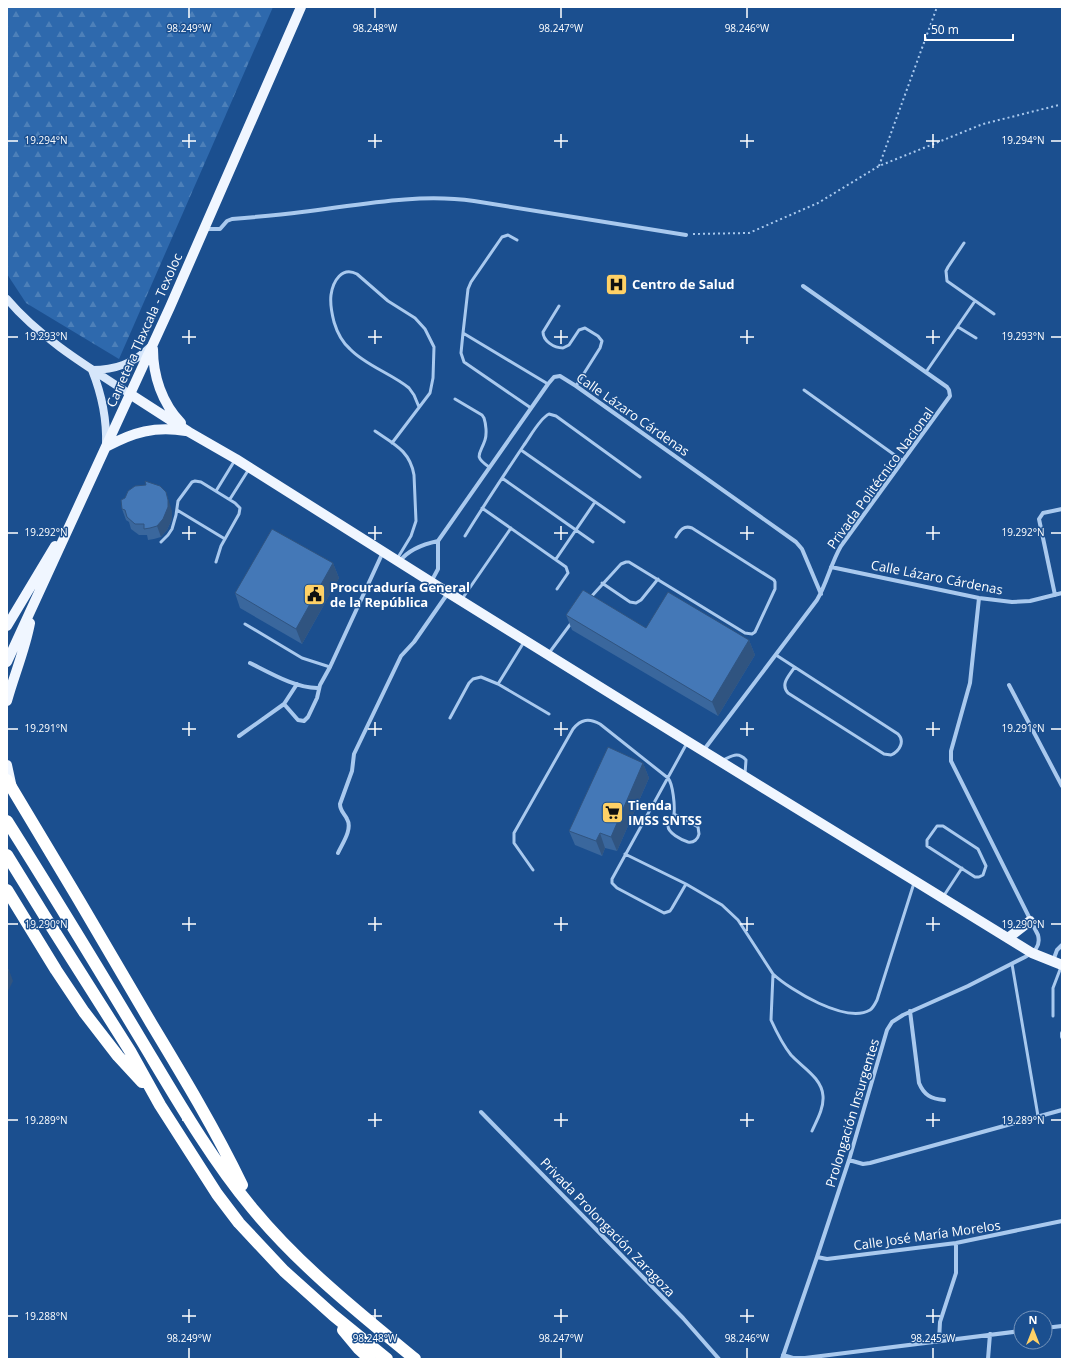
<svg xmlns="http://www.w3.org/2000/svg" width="1069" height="1366" font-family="'Open Sans',sans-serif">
  <defs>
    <pattern id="forest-firs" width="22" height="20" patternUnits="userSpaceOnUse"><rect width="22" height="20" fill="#2e69ad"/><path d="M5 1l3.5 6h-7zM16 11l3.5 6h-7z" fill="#4d80b9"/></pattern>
  </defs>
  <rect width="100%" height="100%" fill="#1b4f8f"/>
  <!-- forest -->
  <path fill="url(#forest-firs)" d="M7,7H273L119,359L26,303L7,274Z"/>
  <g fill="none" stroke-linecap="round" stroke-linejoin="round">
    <!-- path -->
    <path stroke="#a9c9ee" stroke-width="2" stroke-dasharray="2 3" stroke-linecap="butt" d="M879,166L937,7
      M693,234L749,233L818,203L879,166L983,124L1059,105"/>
    <!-- lane -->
    <path stroke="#a9c9ee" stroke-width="3" d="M964,243L948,267L946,271L947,281L994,314
      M559,306L543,332C543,341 554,348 563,348L569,345L579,330L585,328L598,336L602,341L600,348L576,386
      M958,327L976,338
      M463,333L468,289L471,282L502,237L508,235L517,240
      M926,372L975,301
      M804,390L903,461
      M455,399L482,415L484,418C486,424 487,434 485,440C480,455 473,456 489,467
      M531,408L464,362L461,353L463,333L548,384
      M375,431C394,444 410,451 414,475L416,521L411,536L397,559
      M392,443L430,393L433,378L434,347L425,329L415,318L388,301L357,274C342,266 333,281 331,295C330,303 332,314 334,322C337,332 342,342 350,349C365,365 392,374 409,388L414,395L419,407
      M521,450L624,522
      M502,478L593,542
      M216,491L235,460
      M230,499L249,469
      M482,508L566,567L568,573L557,589
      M177,510L225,539
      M465,536C484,505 504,475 524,445C530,437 540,418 549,414L556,416L640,477
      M161,542L168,535L172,529L176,515L178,501L192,482L195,481L201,482L235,503L240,508L239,514L221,546L216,562
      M556,559L595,502
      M602,583L630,602L636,603L641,600L658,579
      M590,598L621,564L626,562H629L745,633L752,634L755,632L775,589V582L774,580L692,528C684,525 680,530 676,537
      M462,599L511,528
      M245,624L302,658L330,667
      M549,653L572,622
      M776,655L898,734C905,741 900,751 891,755L884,754L788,693C780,684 789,676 794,668
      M498,684L524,642
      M450,718L469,683L473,679L481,677L498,684L549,714
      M723,760C732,756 738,751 746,760L745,774
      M937,826H943L978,849L986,866L983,875L979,877H975L927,846V840Z
      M625,854L686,884L722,905L738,920L773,974C790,990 846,1024 870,1010C873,1008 875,1004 877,1000L914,883
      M533,870L514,843V833L573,729C581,719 589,718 600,724L668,778C673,784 675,806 674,814C673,818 669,821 668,825C667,833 682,840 688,842C694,843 698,839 699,834L698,827L674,814
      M686,884L672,908L670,911L664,913L617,888L612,883V879L687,743
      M943,897L962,868
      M1012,964L1038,1116
      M773,974L771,1020C776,1031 783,1045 791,1055C802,1067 822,1078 823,1096C824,1108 817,1120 812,1131
      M1053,1016V988L1061,967"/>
    <!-- street -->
    <path stroke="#a9c9ee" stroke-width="4" d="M205,229H220L227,221L232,219C256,217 279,215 302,212C359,205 417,193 474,201L686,235
      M400,561C409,549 424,544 438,541
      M831,567L979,598L1012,602L1030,601L1062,593
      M431,582L438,569V541L548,384L554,377L560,376L576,386L796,542L802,549L821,594
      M1055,595L1039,519L1043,513L1062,509
      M250,663C270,673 297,689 319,688
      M1009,685L1062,786
      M284,704L298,720L304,721L308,717L317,698L320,685L330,667L383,552
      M239,736L284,704L297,684
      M703,751L817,600C827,583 831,563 841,546L950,396L949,390L947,387L803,286
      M338,853C342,844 353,829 347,819C344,813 340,811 340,804L352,771L354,754L401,656L414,642L448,593
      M1053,961L1057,950L1062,945
      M910,1011L919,1083C924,1095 931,1099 944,1100
      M1062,1033V1037
      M481,1112L683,1318L719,1359
      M849,1160L863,1164L870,1163L1062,1110
      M817,1257L827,1259L956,1243L1062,1221
      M1045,1328L1062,1326
      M939,1341L940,1322L956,1273V1243
      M783,1355L793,1358H805L1021,1331
      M782,1359L817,1257L849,1160L887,1030L892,1022L903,1015L968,986L1025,957C1034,952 1041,947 1038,935L951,761V751L970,683L979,598
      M988,1359L990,1334"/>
    <!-- secondary -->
    <path stroke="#d6e6fa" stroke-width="8" d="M7,299C40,338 88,367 130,394
      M92,370C102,395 107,418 106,445
      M92,370C115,370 133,364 149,348"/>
    <!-- primary -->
    <path stroke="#f0f6ff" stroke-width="10" d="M153,349C153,376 162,403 181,423
      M130,394L189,432L236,459L431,582L687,741L915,881L1032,953L1062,965
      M106,447C133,432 155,426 186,431
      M7,626L55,546
      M7,662L170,307L301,7
      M7,701C14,675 25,650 30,623
      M7,765L12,788
      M1008,938L1030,921"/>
    <!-- highway -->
    <path stroke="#fff" stroke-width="12" d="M7,780C56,861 104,942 151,1023C183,1076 215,1129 242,1185
      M7,821C53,894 98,968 143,1043C176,1098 211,1159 252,1208C300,1266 358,1312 415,1359
      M7,855L44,915L130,1051L160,1105L217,1194L239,1223L284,1271L333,1315L387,1359
      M7,890L56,970L84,1012L118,1056L142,1082
      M343,1330L358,1348L370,1359"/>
  </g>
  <!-- wall -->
  <path fill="#3a679d" d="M146,485L172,511V519L167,530L161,537L154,539L148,540L147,535H139L131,529L129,522L126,520L122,509L125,498Z
    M333,563L339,578L302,644L240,608L235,593Z
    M566,615L646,628L749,640L755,655L718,716L572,630Z
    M643,763L649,778L617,851L605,848L602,856L575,845L569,831Z"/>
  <!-- shaded-wall -->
  <path fill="#305480" d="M166,492L172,511V519L167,530L161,537L157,526Z
    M333,563L339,578L302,644L296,629Z
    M749,640L755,655L718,716L712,702Z
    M643,763L649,778L617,851L611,837Z
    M600,833L605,848L602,856L596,841Z
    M9,970L13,981L7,993V974Z"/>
  <!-- building -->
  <path fill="#4478b7" stroke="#305480" d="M145,481L160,486L166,492L168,500V507L163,519L157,526L150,528L144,529V524H135L127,517L125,510L122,509L121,500L125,498L128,491L135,486L146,485Z
    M272,529L333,563L296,629L235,593Z
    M583,590L646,628L668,592L749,640L712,702L566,615Z
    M608,747L643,763L611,837L600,833L596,841L569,831Z
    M7,969L9,970L7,974Z"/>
  <!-- ticks -->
  <path fill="none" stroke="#fff" stroke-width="1.5" d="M189,8V18M375,8V18M561,8V18M747,8V18M189,134V148M375,134V148M561,134V148M747,134V148M933,134V148M8,141H18M182,141H196M368,141H382M554,141H568M740,141H754M926,141H940M1051,141H1061M189,330V344M375,330V344M561,330V344M747,330V344M933,330V344M8,337H18M182,337H196M368,337H382M554,337H568M740,337H754M926,337H940M1051,337H1061M189,526V540M375,526V540M561,526V540M747,526V540M933,526V540M8,533H18M182,533H196M368,533H382M554,533H568M740,533H754M926,533H940M1051,533H1061M189,722V736M375,722V736M561,722V736M747,722V736M933,722V736M8,729H18M182,729H196M368,729H382M554,729H568M740,729H754M926,729H940M1051,729H1061M189,917V931M375,917V931M561,917V931M747,917V931M933,917V931M8,924H18M182,924H196M368,924H382M554,924H568M740,924H754M926,924H940M1051,924H1061M189,1113V1127M375,1113V1127M561,1113V1127M747,1113V1127M933,1113V1127M8,1120H18M182,1120H196M368,1120H382M554,1120H568M740,1120H754M926,1120H940M1051,1120H1061M189,1309V1323M375,1309V1323M561,1309V1323M747,1309V1323M933,1309V1323M8,1316H18M182,1316H196M368,1316H382M554,1316H568M740,1316H754M926,1316H940M189,1348V1358M375,1348V1358M561,1348V1358M747,1348V1358M933,1348V1358"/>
  <!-- icons -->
  <defs>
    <symbol id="hospital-square" viewBox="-11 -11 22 22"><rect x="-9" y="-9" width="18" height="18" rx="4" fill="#ffd166" stroke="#1b4f8f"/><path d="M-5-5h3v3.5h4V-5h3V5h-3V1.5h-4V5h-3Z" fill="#111"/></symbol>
    <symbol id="civic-square" viewBox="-11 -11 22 22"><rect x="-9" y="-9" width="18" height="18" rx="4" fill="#ffd166" stroke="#1b4f8f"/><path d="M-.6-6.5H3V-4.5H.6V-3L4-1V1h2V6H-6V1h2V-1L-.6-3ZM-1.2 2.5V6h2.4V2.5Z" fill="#111"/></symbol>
    <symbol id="supermarket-square" viewBox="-11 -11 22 22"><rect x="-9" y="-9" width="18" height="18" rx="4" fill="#ffd166" stroke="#1b4f8f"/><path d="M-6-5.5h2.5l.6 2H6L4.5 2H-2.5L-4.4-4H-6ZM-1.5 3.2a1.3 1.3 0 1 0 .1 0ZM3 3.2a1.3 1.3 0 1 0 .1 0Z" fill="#111"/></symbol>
  </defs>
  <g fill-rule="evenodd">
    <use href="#hospital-square" x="604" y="272" width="25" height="25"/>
    <use href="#civic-square" x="302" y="582" width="25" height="25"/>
    <use href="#supermarket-square" x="600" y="800" width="25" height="25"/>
  </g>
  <g text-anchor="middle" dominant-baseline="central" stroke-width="3" stroke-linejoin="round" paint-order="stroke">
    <!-- poi labels -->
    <g font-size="13" font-weight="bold" fill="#fff" stroke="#1b4f8f" text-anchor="start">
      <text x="632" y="284">Centro de Salud</text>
      <text x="330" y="587">Procuraduría General<tspan x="330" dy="15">de la República</tspan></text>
      <text x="628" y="805">Tienda<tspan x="628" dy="15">IMSS SNTSS</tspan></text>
    </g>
    <!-- street labels -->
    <g font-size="13" fill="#fff" stroke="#1b4f8f">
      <text transform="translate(144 330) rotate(-66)">Carretera Tlaxcala - Texoloc</text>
      <text transform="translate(633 414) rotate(35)">Calle Lázaro Cárdenas</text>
      <text transform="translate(880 478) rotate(-54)">Privada Politécnico Nacional</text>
      <text transform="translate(937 577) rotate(11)">Calle Lázaro Cárdenas</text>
      <text transform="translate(852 1113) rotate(-73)">Prolongación Insurgentes</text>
      <text transform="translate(608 1227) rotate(46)">Privada Prolongación Zaragoza</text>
      <text transform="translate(927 1235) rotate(-8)">Calle José María Morelos</text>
    </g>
  </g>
  <g font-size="10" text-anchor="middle" fill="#fff" stroke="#1b4f8f" stroke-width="3" stroke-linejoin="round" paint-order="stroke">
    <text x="189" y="32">98.249°W</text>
    <text x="375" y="32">98.248°W</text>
    <text x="561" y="32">98.247°W</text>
    <text x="747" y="32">98.246°W</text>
    <text x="46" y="144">19.294°N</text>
    <text x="1023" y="144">19.294°N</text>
    <text x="46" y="340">19.293°N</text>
    <text x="1023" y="340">19.293°N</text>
    <text x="46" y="536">19.292°N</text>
    <text x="1023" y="536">19.292°N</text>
    <text x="46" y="732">19.291°N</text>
    <text x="1023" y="732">19.291°N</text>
    <text x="46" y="928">19.290°N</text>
    <text x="1023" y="928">19.290°N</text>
    <text x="46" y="1124">19.289°N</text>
    <text x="1023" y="1124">19.289°N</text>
    <text x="46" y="1320">19.288°N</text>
    <text x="189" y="1342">98.249°W</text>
    <text x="375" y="1342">98.248°W</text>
    <text x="561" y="1342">98.247°W</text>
    <text x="747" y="1342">98.246°W</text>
    <text x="933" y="1342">98.245°W</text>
  </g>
  <!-- border -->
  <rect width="1069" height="1366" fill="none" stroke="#ffffff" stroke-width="16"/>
  <!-- north arrow -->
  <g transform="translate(1033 1330)"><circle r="19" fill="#1b4f8f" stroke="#7695bc"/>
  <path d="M0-3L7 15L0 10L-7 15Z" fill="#ffd166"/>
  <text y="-6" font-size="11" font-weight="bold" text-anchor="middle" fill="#ffffff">N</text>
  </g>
  <!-- scale -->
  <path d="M925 34v6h88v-6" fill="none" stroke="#ffffff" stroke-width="2"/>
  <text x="931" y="34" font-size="12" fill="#ffffff" stroke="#1b4f8f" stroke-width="3" paint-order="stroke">50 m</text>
</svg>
